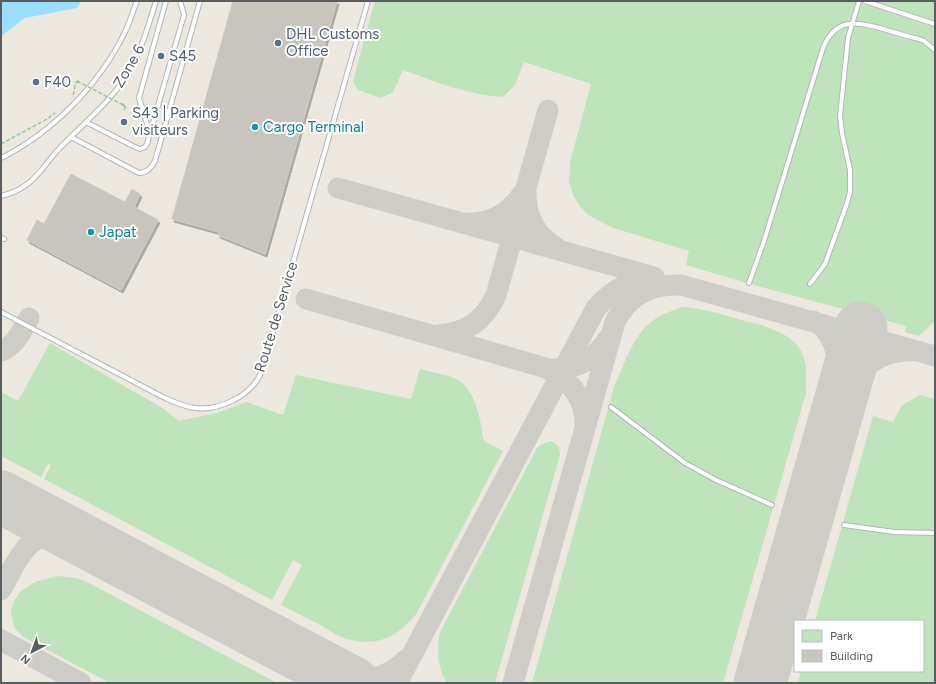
<svg xmlns="http://www.w3.org/2000/svg" width="936" height="684" font-family="Figtree,sans-serif">
  <defs>
    <filter id="shadow"><feDropShadow dx="2" dy="3" stdDeviation="0" flood-color="#0004"/></filter>
  </defs>
  <rect width="100%" height="100%" fill="#ece8df"/>
  <!-- green -->
  <path fill="#bfe4bb" d="M376,1H935V321L919,336L905,332L906,326L754,285L686,265L689,251L613,228L590,216L581,208L574,197L569,181L570,162L591,84L524,62L515,85L503,97C468,95 436,82 403,70L393,92L381,98L358,90L353,81L374,4Z
    M682,307C702,308 720,314 739,319C764,326 800,333 805,362C807,372 806,383 806,393L723,683H532L614,387C623,368 633,335 651,322C660,315 671,311 682,307Z
    M50,343L164,409L179,421L217,413L246,402L283,415L296,375L411,399L420,369C431,372 445,374 456,379C477,390 480,420 484,441L503,451L417,613C399,636 377,648 347,639C339,637 330,631 322,626C309,619 295,612 281,605L302,565L293,560L272,600L44,479L51,465L48,464L41,477L1,456V392L18,401Z
    M920,395L935,399V683H798L801,671H923V621H815L873,416L893,422L902,405Z
    M551,441C558,444 560,448 560,455L495,683H447C437,665 436,652 440,632L537,448L542,444Z
    M57,576L77,578L87,582L277,683H110L23,637L14,627L11,612L13,603L20,592L35,582Z"/>
  <!-- water -->
  <path fill="#9cdeff" d="M1,1H81L77,8L25,18L1,36Z"/>
  <g fill="none" stroke-linecap="round" stroke-linejoin="round">
    <!-- taxiway -->
    <path stroke="#cecdc8" stroke-width="21" d="M338,188L654,277
      M526,193C526,216 536,236 557,248
      M468,223C491,224 510,212 522,194
      M306,299L546,368C569,378 585,398 585,424
      M813,321C817,323 821,325 824,328C839,346 844,381 839,403
      M438,335C467,333 484,321 496,295L548,110
      M1,351C16,345 21,332 29,318
      M555,369C580,368 594,359 608,339
      M837,413C850,378 870,351 910,351
      M1,590C20,556 29,525 76,536
      M1,640L81,683
      M335,674C363,683 385,681 407,659
      M397,683L596,308C611,291 630,279 654,280
      M513,683L615,322C629,294 651,284 681,285L935,356"/>
    <!-- runway -->
    <path stroke="#cecdc8" stroke-width="53" d="M1,497L353,683
      M760,683L861,328"/>
  </g>
  <!-- building -->
  <path fill="#c8c5be" stroke="#d0c8be" filter="url(#shadow)" d="M233,1H337L265,254L218,235L219,232L172,219Z
    M71,174L125,202L132,189L140,194L134,207L158,220L121,290L27,240L37,220L44,224Z"/>
  <g fill="none" stroke-linecap="round" stroke-linejoin="round">
    <defs>
      <path id="service" d="M865,1L935,24
        M86,122L133,146L140,149L145,147L147,144L184,15L180,1
        M150,134L139,98L166,1
        M71,137L139,173C147,173 151,168 155,161L200,1
        M1,158C52,133 100,84 125,32C130,22 133,11 137,1
        M1,196C10,194 19,190 26,185C39,176 46,163 57,151C82,124 114,100 132,67C143,46 149,23 156,1
        M1,238L4,239
        M749,283L764,241L823,48C835,19 854,21 880,28C893,32 906,36 919,39L924,41L935,50
        M810,284L825,264L846,206L850,192V170L842,133L840,116L848,38L859,1
        M1,312L163,397C174,402 184,407 195,408C218,411 248,397 259,377C262,372 263,365 265,360L368,1
        M611,407L685,463L716,480L772,505
        M844,525L894,532L935,533"/>
    </defs>
    <!-- service casing -->
    <use href="#service" stroke="#b2b7bb" stroke-width="6"/>
    <!-- path -->
    <path stroke="#96c79e" stroke-width="1.5" stroke-dasharray="4 2" stroke-linecap="butt" d="M73,95C75,91 74,86 76,82L79,83L80,82L77,81
      M124,110L126,106L122,104L121,105L125,106
      M1,144L47,119L55,113"/>
    <!-- service -->
    <use href="#service" stroke="#fff" stroke-width="4"/>
    <!-- path-bridge -->
    <path stroke="#96c79e" stroke-width="1.5" stroke-dasharray="4 2" stroke-linecap="butt" d="M77,81L125,106"/>
  </g>
  <!-- markers -->
  <g fill="#5c6f8a" stroke="#fff" stroke-width="1.5">
    <circle cx="278" cy="43" r="4"/>
    <circle cx="161" cy="56" r="4"/>
    <circle cx="36" cy="82" r="4"/>
    <circle cx="124" cy="122" r="4"/>
  </g>
  <g fill="#0f9aa8" stroke="#fff" stroke-width="1.5">
    <circle cx="255" cy="127" r="4"/>
    <circle cx="91" cy="232" r="4"/>
  </g>
  <g text-anchor="middle" dominant-baseline="central" stroke-width="4" stroke-linejoin="round" paint-order="stroke">
    <!-- service labels -->
    <g font-size="15" fill="#4e5e75" stroke="#fff" text-anchor="start">
      <text x="286" y="34">DHL Customs<tspan x="286" dy="17">Office</tspan></text>
      <text x="169" y="56">S45</text>
      <text x="44" y="82">F40</text>
      <text x="132" y="113">S43 | Parking<tspan x="132" dy="17">visiteurs</tspan></text>
    </g>
    <!-- street labels -->
    <g font-size="15" fill="#585d61" stroke="#fff">
      <text transform="translate(129 66) rotate(-60)">Zone 6</text>
      <text transform="translate(276 317) rotate(-73)">Route de Service</text>
    </g>
    <!-- culture labels -->
    <g font-size="15" fill="#0d838f" stroke="#fff" text-anchor="start">
      <text x="263" y="127">Cargo Terminal</text>
      <text x="99" y="232">Japat</text>
    </g>
  </g>
  <!-- border -->
  <rect width="936" height="684" fill="none" stroke="#585d61" stroke-width="4"/>
  <!-- legend -->
  <rect x="794" y="620" width="130" height="52" fill="#ffffff" stroke="#bcbec0"/>
  <rect x="802" y="630" width="20" height="12" fill="#bfe4bb" stroke="#bcbec0"/>
  <text x="830" y="640" font-size="12" fill="#585d61">Park</text>
  <rect x="802" y="650" width="20" height="12" fill="#c8c5be" stroke="#bcbec0"/>
  <text x="830" y="660" font-size="12" fill="#585d61">Building</text>
  <!-- north arrow -->
  <g transform="translate(32 652) rotate(221)" stroke="#ffffff" stroke-width="3" paint-order="stroke">
  <path d="M0-3L7 15L0 10L-7 15Z" fill="#585d61"/>
  <text y="-6" font-size="11" font-weight="bold" text-anchor="middle" fill="#585d61">N</text>
  </g>
</svg>
